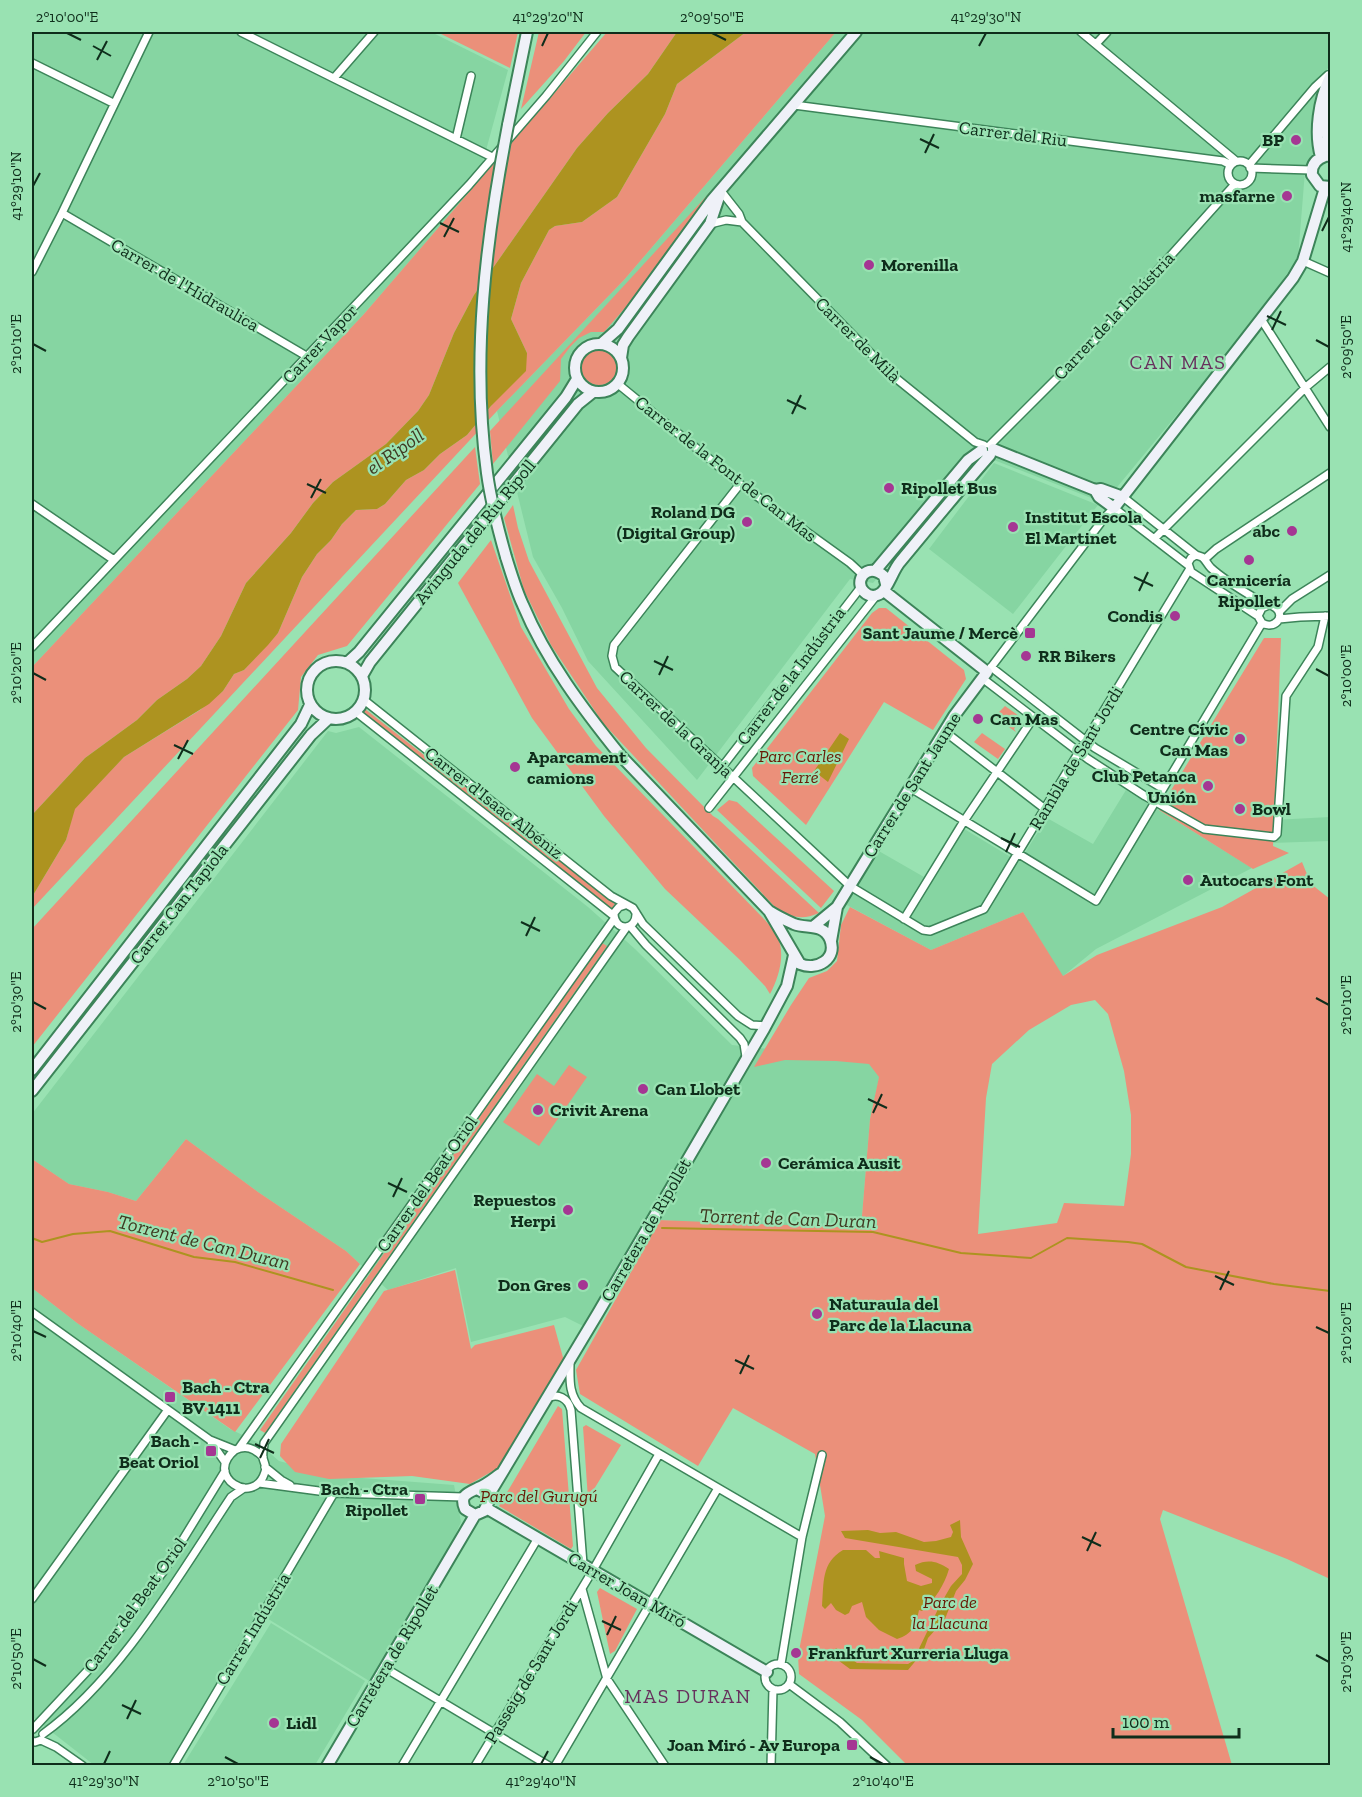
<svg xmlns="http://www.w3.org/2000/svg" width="1362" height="1797" font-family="'Zilla Slab',serif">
  <rect width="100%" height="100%" fill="#99e2b2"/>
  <!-- built -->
  <path fill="#86d5a2" d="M32,32H431L508,70L477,183L364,314L32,667Z
    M836,32H1330V64L1321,81L1314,109V157L1305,171L1298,258L1254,321L1104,503L994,460L975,467L873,583L850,579L697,780L588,661L562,608L533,557L497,411L624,280Z
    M994,463L1098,505L1013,614L929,549Z
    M359,727L588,907L635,949L732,1045L873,1060L880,1074L870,1119L861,1228L691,1222L646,1219L583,1326L565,1317L471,1342L456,1268L388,1290L346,1251L258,1192L186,1139L136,1201L108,1192L69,1184L32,1159V1114L328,731L336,733Z
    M1126,790L1252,868L1096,949L1062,977L1023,912L931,950L845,904L877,850L924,877L956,824L1019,862L1047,818L1093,844Z
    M1330,817V841L1271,843L1273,820Z
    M32,1288L77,1323L230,1429L257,1442L279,1461L336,1476L454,1485L461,1522L453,1540L371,1682L265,1617L170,1765H94L34,1718L32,1719Z
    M271,1623L365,1681L315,1765H183Z"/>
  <!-- green -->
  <path fill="#eb907a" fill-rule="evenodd" d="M437,32H518L510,68Z
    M539,32H586L564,61L521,109Z
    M607,32H677L648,74L608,113L577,148L474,295L454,333L429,395L418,411L386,444L333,482L313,503L291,533L246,583L221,636L201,666L187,679L157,700L137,720L85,758L32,815V667L364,314Z
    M746,32H836L624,280L497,411L32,909V897L66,840L74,809L124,757L200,710L223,691L234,674L244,670L278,633L302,577L317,554L331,540L342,524L356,510L377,509L385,504L406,480L424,470L440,454L467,435L491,406L527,353L511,319L521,283L549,230L555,226L582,222L617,197L665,114L677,84Z
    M713,189L625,308L604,332H591L579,338L570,347L561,359L560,381L493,464L490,431Z
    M581 367a18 18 0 1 1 36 0a18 18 0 1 1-36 0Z
    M475,447L480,484L347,646L318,655L301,677L298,710L32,1047V929Z
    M513,505L518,528L529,561L597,688L646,748L713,816L718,819L819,913C801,921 790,917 774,906L603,723L551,645L524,590L504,518Z
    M491,540L521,627L569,709L596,746L765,920C769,925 774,930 777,935C786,954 779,977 770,994L765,986L739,959L665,889L604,816L532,718L458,583Z
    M879,608H886L964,670L966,679L933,730L884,702L806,825L753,776L752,768L872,613Z
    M1264,638H1281L1273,846L1289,853L1253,869L1159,810Z
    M1005,706L1019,716L1016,721L1018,723L1014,729L1016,732L994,717Z
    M365,709L615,904L610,911L361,713Z
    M982,733L1005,749L998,759L974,742Z
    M729,800L737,802L834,891L821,908L717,810Z
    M1302,862L1311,884L1330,899V1579L1287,1559L1163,1510L1160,1519L1232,1765H907L862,1720L799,1674L798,1656L825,1516L815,1454L733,1408L698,1466L580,1394L576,1370L649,1240L658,1220L861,1228L870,1119L879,1077L869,1064L836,1061L785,1060L754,1067L791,1005L809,978L827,971L837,961L841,925L850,907L931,950L1023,912L1063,976L1097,955L1222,907ZM1095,1000L1108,1014L1124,1071L1131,1115V1154L1124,1206L1064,1203L1057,1223L978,1234L986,1098L992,1064L1029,1030L1071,1005Z
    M602,943L607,946L265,1433L260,1430Z
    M569,1065L587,1077L539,1146L503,1122L537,1074L554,1086Z
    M186,1139L258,1192L346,1251L360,1264L235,1432L77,1323L32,1288V1159L69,1184L108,1192L136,1201Z
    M455,1270L471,1349L475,1345L554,1325L564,1361L498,1468L470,1484L412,1476L329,1479L295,1472L280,1456L281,1444L384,1291Z
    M558,1406L562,1409L573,1546L571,1549L499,1506Z
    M586,1425L621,1445L588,1499L583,1427Z
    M600,1588L637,1609L615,1651L610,1654L597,1592Z"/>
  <!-- water -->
  <path fill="#ad9320" d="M677,32H746L677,84L665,114L617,197L582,222L555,226L549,230L521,283L511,319L527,353L526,371L491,406L467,435L440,454L424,470L406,480L385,504L377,509L356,510L342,524L331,540L317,554L302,577L278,633L268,645L244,670L234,674L223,691L209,704L124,757L75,809L66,840L32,897V815L85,758L137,720L157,700L187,679L201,666L221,636L246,583L291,533L313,503L333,482L386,444L418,411L429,395L454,333L474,295L577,148L608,113L648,74Z
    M840,733L849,739L828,782L814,771Z
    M960,1520L961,1537L973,1564L965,1580L956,1591L945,1619L928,1638L923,1652L908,1670L850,1669L831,1655L836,1648L857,1663L908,1664L913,1661L940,1605L951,1586L962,1574V1565L958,1557L845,1538L841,1531L868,1530L880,1533L896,1532L924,1542L936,1541L951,1537L953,1532L950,1525Z
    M843,1550H866L875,1558H880L879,1551L904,1558V1564L907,1581L921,1586L932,1583V1579L916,1571L915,1565C928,1559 937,1561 949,1569C944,1586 935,1599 922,1611L919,1610C916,1625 913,1634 897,1639L879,1630L866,1617L862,1602L852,1606L849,1613L845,1615L836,1610L831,1603L825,1609L822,1606C824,1583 821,1563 843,1550Z"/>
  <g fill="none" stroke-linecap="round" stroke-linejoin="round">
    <!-- stream -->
    <path stroke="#ad9320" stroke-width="2" d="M662,1228L873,1232L961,1253L1031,1258L1067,1238L1128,1242L1142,1244L1186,1267L1274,1284L1330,1291
      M32,1238L42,1242L73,1234L110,1231L194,1257L235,1262L333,1290"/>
    <defs>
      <path id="street" d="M241,32L492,157
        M1081,32L1236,161
        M1096,44L1107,32
        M32,63L113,103
        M334,78L374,32
        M794,105L1223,161L1231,165
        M456,139L471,76
        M1228 173a12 12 0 1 1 24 0a12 12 0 1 1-24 0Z
        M1249,165L1315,87L1328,75
        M1250,168L1311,170
        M721,191L739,214L742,222L892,375L975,442L984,445
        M62,213L308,357
        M710,224L726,220L742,222
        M1303,261L1330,273
        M32,272L62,213L149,32
        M1261,319L1330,427
        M618,384L740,484L850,563L863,575
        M990,445L1094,341L1235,184
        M740,484L614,645L612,656L615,667L850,886L923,930L930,931L984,909L1189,570
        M1123,497L1196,555L1202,557C1206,560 1207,564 1211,568C1224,580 1243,591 1258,600C1264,603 1271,604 1276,608C1286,617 1274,630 1262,623L1258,616L1262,608L1269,605
        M32,504L114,560
        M1114,508L1188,565
        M1154,539L1306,387L1330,367
        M1196,555L1191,558L1188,563L1191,572L1258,616
        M1205,559L1216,549L1330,473
        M1279,612L1292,599L1330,575
        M1279,619L1300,617L1330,616
        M32,647L469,185L546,96L597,32
        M991,667L1095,748L1162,788
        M989,670L1105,517L1114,508
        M982,678L1088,759L1145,796L1204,829L1274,837L1277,834L1286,696L1318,647L1325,616
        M364,700L611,896L633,908L643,924L738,1016L752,1025L766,1026
        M356,712L614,916
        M944,731L1045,809
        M722,767L861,587
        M909,787L1096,901L1262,623
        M709,808L876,596
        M625,905L619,907L614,913C614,932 637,931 636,913
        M904,919L964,821L1034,717
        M630,926L646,945L740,1038L744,1044L746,1057
        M32,1312L210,1440L235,1450
        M570,1361C570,1379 568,1394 581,1408L802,1537
        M547,1398C558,1393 568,1398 571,1410L583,1564
        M211,1442L225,1462
        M239,1448L614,919
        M263,1457C254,1448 246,1445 235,1450C203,1476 254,1508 265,1472C267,1466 264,1463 263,1458C262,1453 264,1448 264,1443L626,928
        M265,1467L281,1480L290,1485
        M259,1483L334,1493L463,1497
        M582,1589L607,1679L665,1766
        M32,1599L167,1411
        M781,1664L802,1537L822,1455
        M765 1677a13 13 0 1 1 26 0a13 13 0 1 1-26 0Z
        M385,1668L549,1766
        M789,1684L840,1722L887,1766
        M33,1729L90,1668L163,1572L225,1471
        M43,1734C120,1679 179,1575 231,1497L244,1488
        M41,1740L56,1747L83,1766
        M32,1741L35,1742L41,1740
        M173,1766L334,1493
        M402,1766L538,1538
        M475,1766L593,1570L659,1454
        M555,1766L718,1488
        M771,1766L773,1689"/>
      <path id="secondary" d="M508,125L527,32
        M1325,156C1316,159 1311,165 1312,175L1320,186L1330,187
        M1329,156L1327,120L1330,96
        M1321,157C1314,132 1319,100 1330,77
        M575 368a24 24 0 1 1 48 0a24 24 0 1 1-48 0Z
        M601,344L618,329L712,200L856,32
        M621,358L623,345L628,337L710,224L720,194
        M993,449L1095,490L1101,489L1123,497
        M1095,490L1099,497L1114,508L1293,278L1303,261L1325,188
        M506,557C511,573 516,590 523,605C546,660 583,709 620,755L769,911L800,964C817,971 838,959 830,939C823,923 807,929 794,924C785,920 777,916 769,911
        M875,571L968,460L982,450
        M886,584L884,576C878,571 869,568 863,575C854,587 869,602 881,593C888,588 893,570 900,562C930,526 959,490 990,455
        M307 690a29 29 0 1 1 58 0a29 29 0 1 1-58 0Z
        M347,663L359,652L566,397L577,379
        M362,676L370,662L578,404L593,392
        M814,926L837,907
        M831,941L837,907L954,716L987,672L884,591
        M32,1070L301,724L310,705
        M32,1091L311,735L328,719
        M477,1489L486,1494L488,1503L484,1511L475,1515L465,1509C459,1495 468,1493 478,1488C486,1485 493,1479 500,1474
        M487,1498L598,1313L764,1029L787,986L794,955
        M486,1508L767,1672
        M327,1766L475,1515"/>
    </defs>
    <!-- street casing -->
    <use href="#street" stroke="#3c8459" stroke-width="10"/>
    <!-- secondary casing -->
    <use href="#secondary" stroke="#3c8459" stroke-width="14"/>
    <!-- street -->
    <use href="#street" stroke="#fff" stroke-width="7"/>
    <!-- secondary -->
    <use href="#secondary" stroke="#eff1f8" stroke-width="10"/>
    <defs>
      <path id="secondary-bridge" d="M506,557C498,529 491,502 487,473C471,358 486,238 508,125"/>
    </defs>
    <!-- secondary-bridge casing -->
    <use href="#secondary-bridge" stroke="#3c8459" stroke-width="14" stroke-linecap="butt"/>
    <!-- secondary-bridge -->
    <use href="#secondary-bridge" stroke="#eff1f8" stroke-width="10"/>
  </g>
  <!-- ticks -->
  <path fill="none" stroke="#0f2d1b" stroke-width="2" d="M67,33L81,40M712,33L726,40M93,46L111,56M542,46L548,33M979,46L986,33M97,60L107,41M920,139L939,148M925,153L934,134M33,186L40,173M440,223L459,232M1322,231L1329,217M444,237L454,218M1267,316L1286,325M1272,330L1281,311M1316,340L1329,347M33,344L46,351M787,400L806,409M792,414L801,395M307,484L326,493M311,498L321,479M1134,577L1153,586M1139,591L1148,572M654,661L673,670M1316,669L1329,676M33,673L46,680M659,675L668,656M174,745L193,754M178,759L188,740M1001,838L1020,847M1006,852L1015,833M521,922L540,931M526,936L535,917M1316,998L1329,1005M33,1002L46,1009M868,1099L887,1108M873,1113L882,1094M388,1183L407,1192M393,1197L402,1178M1215,1276L1234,1285M1220,1290L1229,1271M1316,1327L1329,1333M33,1331L46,1337M735,1360L754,1369M740,1374L749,1355M255,1444L274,1453M260,1458L269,1439M1082,1537L1101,1546M1087,1551L1096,1532M602,1621L621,1630M607,1635L616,1616M1316,1655L1329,1662M33,1659L46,1666M122,1705L141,1714M127,1719L136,1700M225,1757L238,1764M870,1757L883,1764M104,1764L110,1751M541,1764L548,1751"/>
  <!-- markers -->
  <g fill="#a53693" stroke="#99e2b2" stroke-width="2">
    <circle cx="1296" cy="140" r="6"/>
    <circle cx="1287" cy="196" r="6"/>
    <circle cx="869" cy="265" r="6"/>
    <circle cx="889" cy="488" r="6"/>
    <circle cx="747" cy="522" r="6"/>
    <circle cx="1013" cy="527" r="6"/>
    <circle cx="1292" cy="531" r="6"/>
    <circle cx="1249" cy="560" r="6"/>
    <circle cx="1175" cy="616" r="6"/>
    <rect x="1024" y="627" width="12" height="12" rx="3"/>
    <circle cx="1026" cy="656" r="6"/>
    <circle cx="978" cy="719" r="6"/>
    <circle cx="1240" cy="739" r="6"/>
    <circle cx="515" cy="767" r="6"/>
    <circle cx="1208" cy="786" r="6"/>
    <circle cx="1240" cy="809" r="6"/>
    <circle cx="1188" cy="880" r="6"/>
    <circle cx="643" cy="1089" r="6"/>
    <circle cx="538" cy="1110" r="6"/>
    <circle cx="766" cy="1163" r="6"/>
    <circle cx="568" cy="1210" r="6"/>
    <circle cx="583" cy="1285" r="6"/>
    <circle cx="817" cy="1314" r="6"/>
    <rect x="164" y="1391" width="12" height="12" rx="3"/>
    <rect x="205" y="1445" width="12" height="12" rx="3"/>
    <rect x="414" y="1493" width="12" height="12" rx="3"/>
    <circle cx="796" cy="1653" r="6"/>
    <circle cx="274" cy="1723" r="6"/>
    <rect x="846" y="1739" width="12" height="12" rx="3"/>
  </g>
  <g text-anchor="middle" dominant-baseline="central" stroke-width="4.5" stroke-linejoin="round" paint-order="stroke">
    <!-- street labels -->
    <g font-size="18" fill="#0f2d1b" stroke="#99e2b2">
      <text transform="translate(1013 134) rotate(7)">Carrer del Riu</text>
      <text transform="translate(185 285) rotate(30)">Carrer de l'Hidraulica</text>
      <text transform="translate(1114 316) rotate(-47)">Carrer de la Indústria</text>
      <text transform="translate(858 340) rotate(45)">Carrer de Milà</text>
      <text transform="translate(320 344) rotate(-47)">Carrer Vapor</text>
      <text transform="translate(726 469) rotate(38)">Carrer de la Font de Can Mas</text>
      <text transform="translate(475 532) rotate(-51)">Avinguda del Riu Ripoll</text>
      <text transform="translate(791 676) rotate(-53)">Carrer de la Indústria</text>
      <text transform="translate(676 724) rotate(43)">Carrer de la Granja</text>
      <text transform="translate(1076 758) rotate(-59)">Rambla de Sant Jordi</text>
      <text transform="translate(912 785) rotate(-58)">Carrer de Sant Jaume</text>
      <text transform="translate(494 803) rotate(38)">Carrer d'Isaac Albéniz</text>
      <text transform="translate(179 904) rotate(-52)">Carrer Can Tapiola</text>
      <text transform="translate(427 1184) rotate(-55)">Carrer del Beat Oriol</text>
      <text transform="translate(646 1230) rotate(-60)">Carretera de Ripollet</text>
      <text transform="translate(627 1590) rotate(30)">Carrer Joan Miró</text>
      <text transform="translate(135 1605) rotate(-54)">Carrer del Beat Oriol</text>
      <text transform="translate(253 1629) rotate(-59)">Carrer Indústria</text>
      <text transform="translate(392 1656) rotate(-59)">Carretera de Ripollet</text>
      <text transform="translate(531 1672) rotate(-59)">Passeig de Sant Jordi</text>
    </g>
    <!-- poi labels -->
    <g font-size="18" font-weight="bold" fill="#0f2d1b" stroke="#99e2b2" text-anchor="start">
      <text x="1284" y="140" text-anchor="end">BP</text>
      <text x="1275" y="196" text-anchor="end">masfarne</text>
      <text x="881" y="265">Morenilla</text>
      <text x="901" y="488">Ripollet Bus</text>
      <text x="735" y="512" text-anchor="end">Roland DG<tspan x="735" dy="21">(Digital Group)</tspan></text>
      <text x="1025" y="517">Institut Escola<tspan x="1025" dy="21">El Martinet</tspan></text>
      <text x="1280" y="531" text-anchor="end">abc</text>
      <text x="1249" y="580" text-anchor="middle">Carnicería<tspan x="1249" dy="21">Ripollet</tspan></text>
      <text x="1163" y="616" text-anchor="end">Condis</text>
      <text x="1018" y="633" text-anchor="end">Sant Jaume / Mercè</text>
      <text x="1038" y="656">RR Bikers</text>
      <text x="990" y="719">Can Mas</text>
      <text x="1228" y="729" text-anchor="end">Centre Cívic<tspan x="1228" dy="21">Can Mas</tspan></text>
      <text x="527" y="757">Aparcament<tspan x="527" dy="21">camions</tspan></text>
      <text x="1196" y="776" text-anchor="end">Club Petanca<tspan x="1196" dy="21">Unión</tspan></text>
      <text x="1252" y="809">Bowl</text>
      <text x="1200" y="880">Autocars Font</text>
      <text x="655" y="1089">Can Llobet</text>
      <text x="550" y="1110">Crivit Arena</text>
      <text x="778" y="1163">Cerámica Ausit</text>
      <text x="556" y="1200" text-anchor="end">Repuestos<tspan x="556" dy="21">Herpi</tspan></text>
      <text x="571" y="1285" text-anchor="end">Don Gres</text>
      <text x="829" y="1304">Naturaula del<tspan x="829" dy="21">Parc de la Llacuna</tspan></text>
      <text x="182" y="1387">Bach - Ctra<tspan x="182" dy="21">BV 1411</tspan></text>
      <text x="199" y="1441" text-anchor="end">Bach -<tspan x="199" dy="21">Beat Oriol</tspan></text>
      <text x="408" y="1489" text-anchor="end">Bach - Ctra<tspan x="408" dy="21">Ripollet</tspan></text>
      <text x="808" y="1653">Frankfurt Xurreria Lluga</text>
      <text x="286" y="1723">Lidl</text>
      <text x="840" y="1745" text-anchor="end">Joan Miró - Av Europa</text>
    </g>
    <!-- park labels -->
    <g font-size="18" font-style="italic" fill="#681a06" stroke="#99e2b2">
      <text x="800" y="756">Parc Carles<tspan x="800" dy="21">Ferré</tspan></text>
      <text x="539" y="1496">Parc del Gurugú</text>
      <text x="950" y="1602">Parc de<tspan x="950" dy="21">la Llacuna</tspan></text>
    </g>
    <!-- neighbourhood labels -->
    <g font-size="20" letter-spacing="1.5" fill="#67305d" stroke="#99e2b2">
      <text x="1178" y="362">CAN MAS</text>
      <text x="688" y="1696">MAS DURAN</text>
    </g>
    <!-- water labels -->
    <g font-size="20" font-style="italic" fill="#403a22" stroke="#99e2b2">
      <text transform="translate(395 451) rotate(-35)">el Ripoll</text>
      <text transform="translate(788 1218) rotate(2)">Torrent de Can Duran</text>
      <text transform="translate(204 1242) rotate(14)">Torrent de Can Duran</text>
    </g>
  </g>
  <!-- border -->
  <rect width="1362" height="1797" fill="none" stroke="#99e2b2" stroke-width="66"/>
  <!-- scale -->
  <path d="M1113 1728v9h126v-9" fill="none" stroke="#0f2d1b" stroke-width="3"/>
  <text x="1122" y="1728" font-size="18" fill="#0f2d1b" stroke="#99e2b2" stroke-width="4.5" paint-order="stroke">100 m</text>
  <rect x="33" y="33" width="1296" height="1731" fill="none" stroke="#0f2d1b" stroke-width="2"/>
  <g font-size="15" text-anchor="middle" fill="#0f2d1b">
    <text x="67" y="22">2°10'00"E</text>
    <text x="548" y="22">41°29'20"N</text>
    <text x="712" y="22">2°09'50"E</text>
    <text x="986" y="22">41°29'30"N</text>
    <text transform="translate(16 186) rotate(-90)" y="5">41°29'10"N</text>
    <text transform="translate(1346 217) rotate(-90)" y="5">41°29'40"N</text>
    <text transform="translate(16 344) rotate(-90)" y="5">2°10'10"E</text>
    <text transform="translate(1346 347) rotate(-90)" y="5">2°09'50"E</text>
    <text transform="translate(16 673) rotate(-90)" y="5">2°10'20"E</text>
    <text transform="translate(1346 676) rotate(-90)" y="5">2°10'00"E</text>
    <text transform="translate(16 1002) rotate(-90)" y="5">2°10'30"E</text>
    <text transform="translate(1346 1005) rotate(-90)" y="5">2°10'10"E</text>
    <text transform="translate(16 1331) rotate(-90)" y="5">2°10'40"E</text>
    <text transform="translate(1346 1333) rotate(-90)" y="5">2°10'20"E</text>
    <text transform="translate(16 1659) rotate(-90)" y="5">2°10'50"E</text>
    <text transform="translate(1346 1662) rotate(-90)" y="5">2°10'30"E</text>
    <text x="104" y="1786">41°29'30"N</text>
    <text x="238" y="1786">2°10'50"E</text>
    <text x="541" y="1786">41°29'40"N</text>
    <text x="883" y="1786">2°10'40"E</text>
  </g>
</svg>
